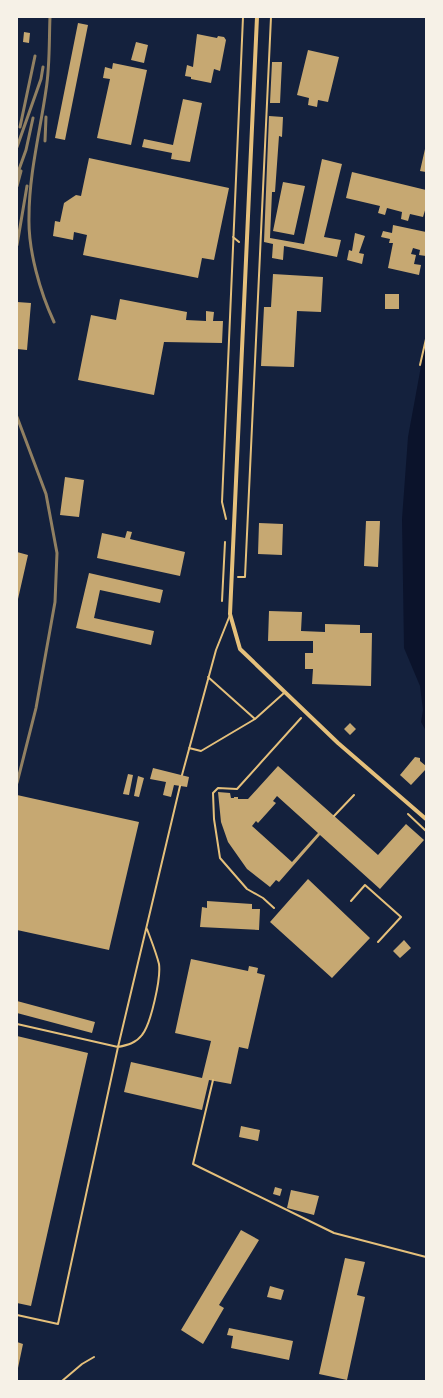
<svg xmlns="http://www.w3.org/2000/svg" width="443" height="1398" font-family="Overpass,sans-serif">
  <rect width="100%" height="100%" fill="#14213d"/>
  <!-- water -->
  <path fill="#0b132b" d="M426,339V731L421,722L423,710L420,686L404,648L402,519L408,437Z"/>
  <!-- building -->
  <path fill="#c6a872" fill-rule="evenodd" d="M78,23L88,25L65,140L55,138Z
    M24,32L30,33L29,43L23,42Z
    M197,34L217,38L218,36L224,37L226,40L220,71L214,69L211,83L191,79V77L185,76L187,65L193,67Z
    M136,42L148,45L144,63L131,60Z
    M308,50L339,57L328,102L318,100L317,107L308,105L309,98L297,95Z
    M272,62H282L280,103H270Z
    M113,63L147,70L131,145L97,138L110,79L103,78L105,67L112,69Z
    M183,99L202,103L190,162L171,159L172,153L142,147L144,139L173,145Z
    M269,116L283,117L282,137L279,136L275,192H272L270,238L304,244L322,159L342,164L324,237L341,240L337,257L284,246L283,260L272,258L273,244L264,242Z
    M425,149H426V172L420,171Z
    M89,158L229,188L214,260L202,258L198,278L83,255L87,235L74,232L73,240L53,236L55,221L60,222L64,203L76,195L81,196Z
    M352,172L426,190V207L423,217L410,214L408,221L401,219L402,212L387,208L385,215L378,213L380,206L346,198Z
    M283,182L305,186L294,235L273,231Z
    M393,225L426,232V256L419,255L420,250L413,248L411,254L416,255L414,264L421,265L419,275L388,268L393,243H389L390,239L381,237L383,231L392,233Z
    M355,233L365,236L359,253L364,254L362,264L347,260L349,250L352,251Z
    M273,274L323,277L321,312L297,311L294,367L261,366L264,307H271Z
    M385,294H399V309H385Z
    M120,299L187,312L186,320L206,321V311L214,312L213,321H223L222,343L164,342L154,395L78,380L91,315L116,320Z
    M17,302L31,303L27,350L17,349Z
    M65,477L84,480L79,517L60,515Z
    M366,521H380L378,567L364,566Z
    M259,523L283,524L282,555L258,554Z
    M127,531L132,532L130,539L185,552L180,576L97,558L102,533L125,538Z
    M17,552L28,555L18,599H17Z
    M89,573L163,590L160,603L100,590L94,618L154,631L151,645L76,628Z
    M269,611L302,612L301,631L325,632V624L360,625V633H372L371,686L312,684L313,669H305V653H313V641H268Z
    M350,723L356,729L350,735L344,729Z
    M415,757L420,758V761L426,766V769L411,785L400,775Z
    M278,766L378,855L406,824L424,840L380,889L320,835L279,882L276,880L270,887L247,869L228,842L221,822L218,792L230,793L231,798H234V797H238V799H248ZM277,796L318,833L292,862L252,826L256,821L258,823L276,803L273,801Z
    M153,768L189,777L187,787L174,785L171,797L163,795L166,782L150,779Z
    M128,774L133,775L129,795L123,794Z
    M138,776L144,778L139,797L134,796Z
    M17,795L139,822L109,950L17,930Z
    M308,879L370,938L332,978L270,922Z
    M207,901L252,904V909H260L259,930L200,927L202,907L207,908Z
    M404,940L411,948L400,958L393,951Z
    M191,959L248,971L249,966L258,968L257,973L265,975L248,1049L239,1047L231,1084L209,1080L202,1110L124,1092L131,1062L202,1078L211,1041L175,1033Z
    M17,1001L95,1022L92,1033L17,1013Z
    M17,1036L88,1053L31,1306L17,1303Z
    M241,1126L260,1130L258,1141L239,1137Z
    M275,1187L282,1189L280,1196L273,1194Z
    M291,1190L319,1196L314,1215L287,1208Z
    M241,1230L259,1240L219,1305L224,1308L203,1344L181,1330Z
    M345,1258L365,1262L357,1295L365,1297L347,1380L319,1374Z
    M270,1286L284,1290L281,1300L267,1297Z
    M229,1328L293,1341L289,1360L231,1348L233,1336L227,1335Z
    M17,1342L23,1344L18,1368L17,1367Z"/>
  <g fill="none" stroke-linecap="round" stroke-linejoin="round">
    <!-- path -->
    <path stroke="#e5c07b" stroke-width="2" d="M233,237L239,242
      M420,365L426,339
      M226,519L222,502L243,17
      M238,577H245L271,17
      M222,601L225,542
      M408,814L426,831
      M334,816L354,795
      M351,901L365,885L401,917L378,942
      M274,908L263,898L247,889L220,858L214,819L213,793L218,788L237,789L301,718
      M213,1080L193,1164L334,1233L426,1257"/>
    <!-- service -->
    <path stroke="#e5c07b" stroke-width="2" d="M208,677L255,719L284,693
      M189,748L201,751L255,719
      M182,775L216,650L230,615
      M17,1024L118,1047C128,1045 136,1043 142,1035C151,1024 161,978 159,964C156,952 151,940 147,929
      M17,1315L58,1324L118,1047L180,786
      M62,1381L82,1364L94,1357"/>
    <!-- minor -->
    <path stroke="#e5c07b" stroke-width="4" d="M257,17L230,614L240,649L338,743L426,819"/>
    <!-- rail -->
    <path stroke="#918062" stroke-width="3" d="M50,17C49,41 50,66 46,90C40,132 29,174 29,217C28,250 40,292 54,322
      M20,127L35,56
      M45,141L46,117
      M17,147L41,79L43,67
      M17,175L26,150L33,118
      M17,186L21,171
      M17,245L27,186
      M17,417L46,494L57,553L55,602L36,708L17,783"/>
  </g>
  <!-- border -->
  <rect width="443" height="1398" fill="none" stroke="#f6f1e7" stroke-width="36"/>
</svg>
